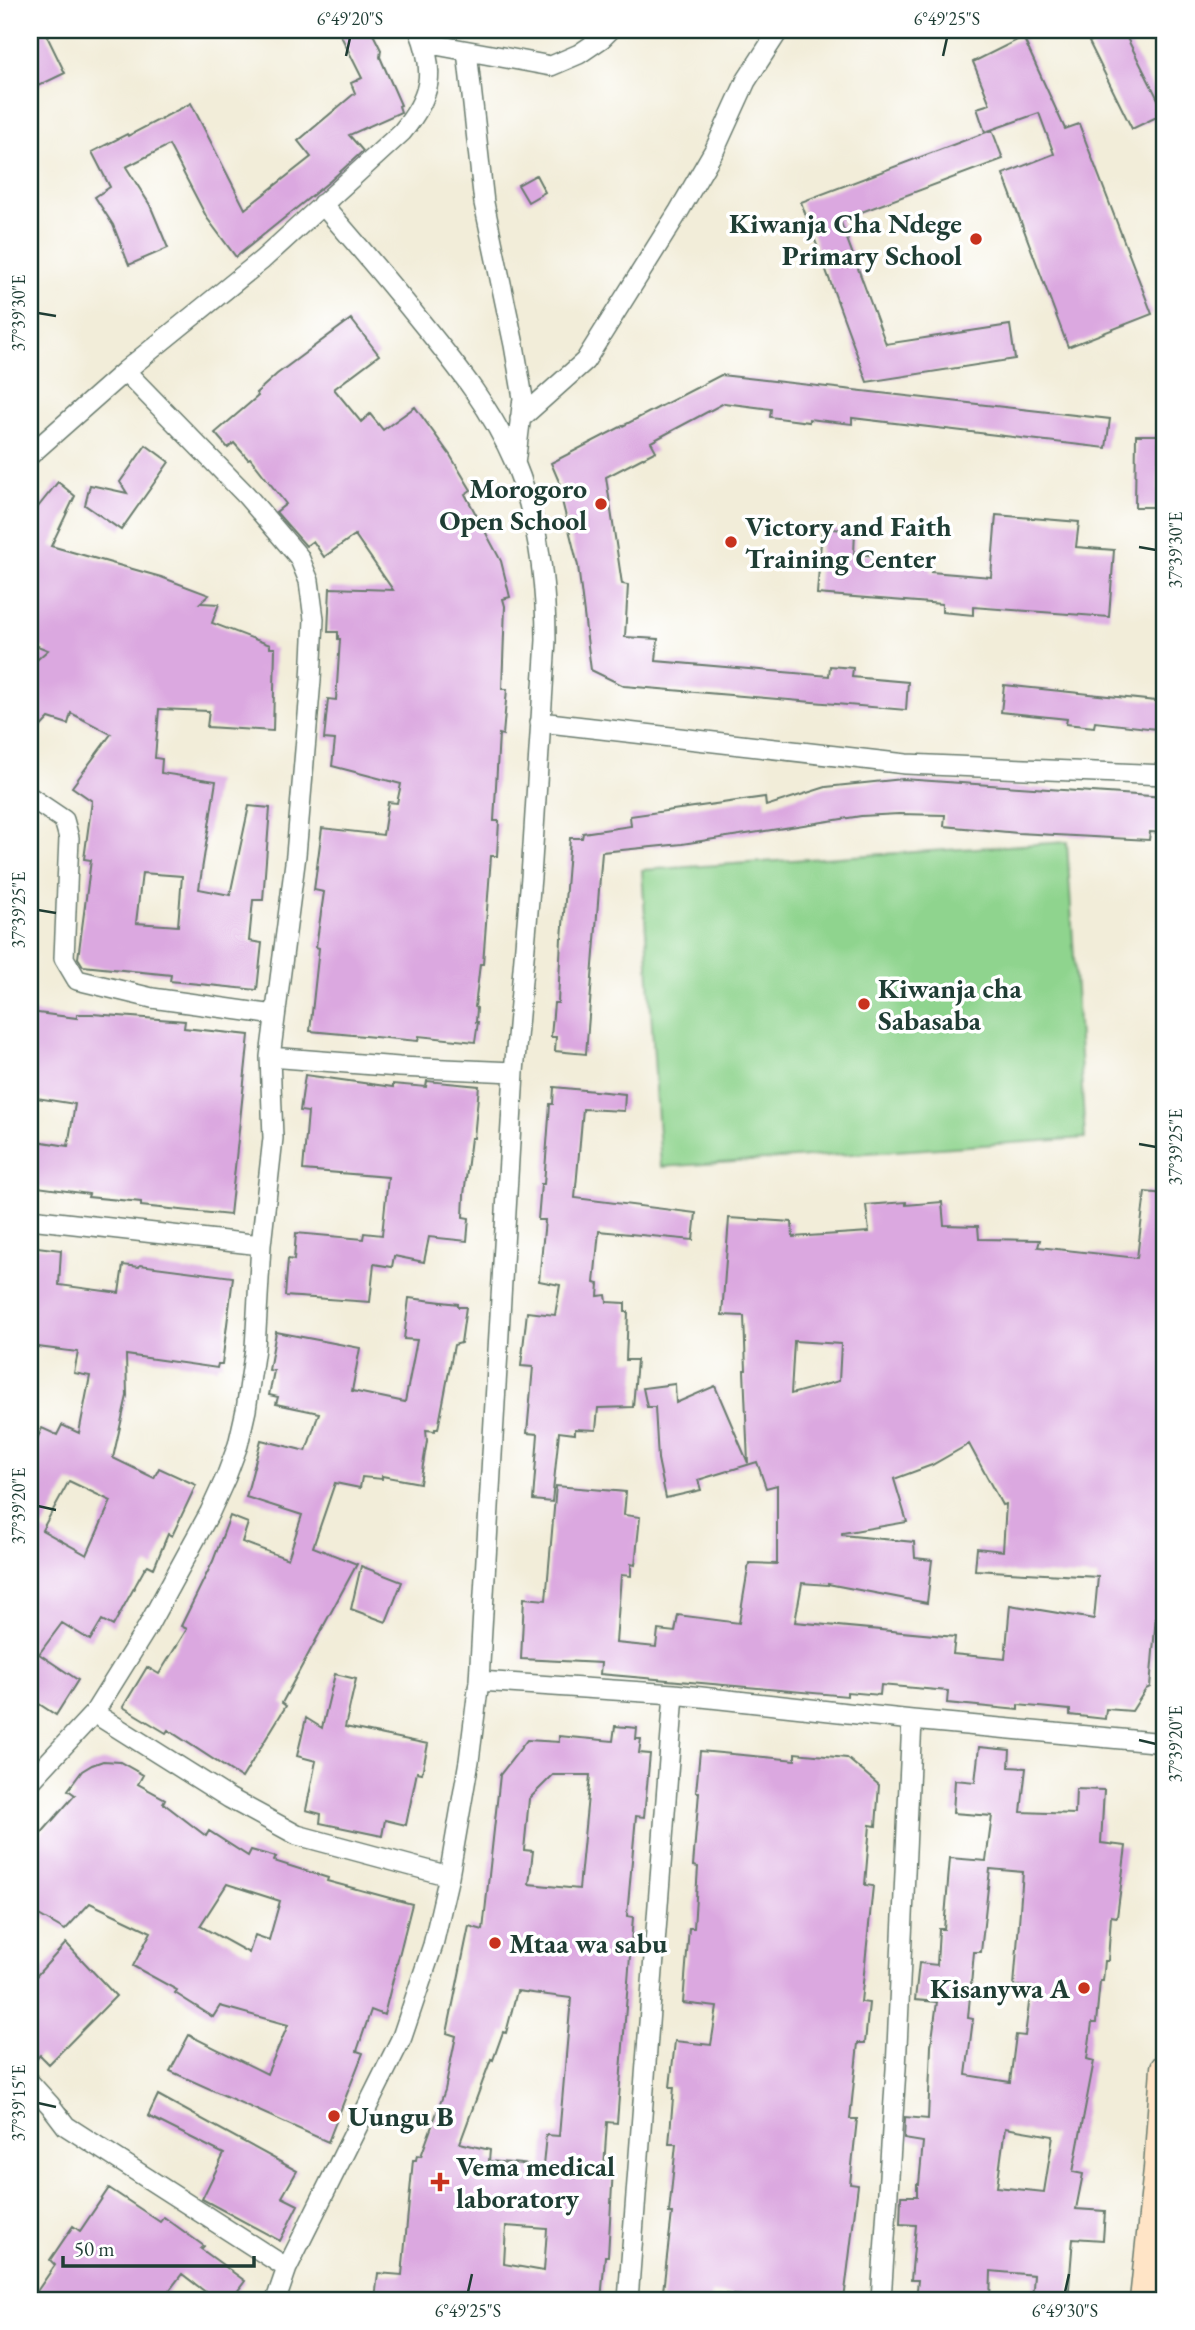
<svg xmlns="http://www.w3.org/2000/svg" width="1195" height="2330" font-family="'EB Garamond',serif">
  <rect width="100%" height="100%" fill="#fff"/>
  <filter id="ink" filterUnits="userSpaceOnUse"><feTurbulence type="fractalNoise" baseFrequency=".0143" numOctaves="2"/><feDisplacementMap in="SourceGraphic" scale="14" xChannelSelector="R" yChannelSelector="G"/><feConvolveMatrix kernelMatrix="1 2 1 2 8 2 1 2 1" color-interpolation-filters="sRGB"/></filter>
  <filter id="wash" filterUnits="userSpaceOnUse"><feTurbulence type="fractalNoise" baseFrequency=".00686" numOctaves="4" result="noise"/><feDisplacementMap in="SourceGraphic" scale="28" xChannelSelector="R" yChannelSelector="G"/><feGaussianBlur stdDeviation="1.57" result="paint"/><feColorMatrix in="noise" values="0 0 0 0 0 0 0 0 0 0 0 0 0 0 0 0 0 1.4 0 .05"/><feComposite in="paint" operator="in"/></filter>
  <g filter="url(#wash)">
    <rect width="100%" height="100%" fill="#f2edd9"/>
    <!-- green -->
    <path fill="#8fd48e" stroke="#578861" stroke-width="2" d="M1067,842L1085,1138L661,1167L642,870Z"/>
    <g id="blocks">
      <!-- building -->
      <path fill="#dba8e0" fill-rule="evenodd" d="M30,30H44L65,73L38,86L30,68Z
        M338,30H371L381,50L380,57L401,105L399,106L401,112L349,135L363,151L330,181L236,257L207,218L169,145L126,167L150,205L168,248L129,265L113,225L95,197L110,187L92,152L127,134L128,136L191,103L245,209L311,157L298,141L355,93L351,83L362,78Z
        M1112,30H1123L1165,113L1132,129L1089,42Z
        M1023,37L1065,129L1079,124L1152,314L1068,347L1003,174L1054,154L1039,113L985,132L977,108L990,104L973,62Z
        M992,130L1003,159L840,220L886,344L1010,325L1015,359L867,382L801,202Z
        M536,175L545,192L528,202L518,185Z
        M351,319L379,355L334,389L361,422L370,414L383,430L415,407L450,455L471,490L465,494L501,561L510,597L503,599L505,606L502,689H507L503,735L499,734L494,821H499L497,856H491L483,964H480L475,1007L477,1008L476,1022H478L475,1042L419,1036L418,1041L310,1031L319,948L316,947L324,892L314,890L322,828L383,835L388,802L397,803L401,784L332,766L335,740L324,739L328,699L336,700L340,639H338V632H328L330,588L393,590L355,535L324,557L313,541L306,546L276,512L286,504L250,458L248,459L234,443L228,448L215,433L258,396L256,393L277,374Z
        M721,375L1110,419L1106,448L852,418V424L809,419V422L770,417L771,409L724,403L651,442L656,451L606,477L622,584L628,585L625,637L658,639L656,661L829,676L830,666L853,668L852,677L908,682L906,710L624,686L591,670L578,566L562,501L566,498L551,463Z
        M1136,435H1159L1158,507H1135Z
        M146,445L169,462L121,530L85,505L90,485L127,493L120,482Z
        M58,482L75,496L51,546L161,577L209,595L200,603L219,604L212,623L270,645V648H275L273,731L207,727L209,711L159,709L155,758L162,759L161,773L216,781L199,889L230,895L249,806L270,808L263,900H253L249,941L262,943L257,990L170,981L171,975L83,966L78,958L91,860L84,859L92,801L72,787L111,734L71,713L68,724L49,718L30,738V666L48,650L30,643V517ZM142,873L182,876L178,926L136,923Z
        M996,515L1079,522L1076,547L1114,550L1109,617L973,607V615L942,612V604L817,594L822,528L855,531L854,554L932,560L931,572L991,577Z
        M1004,685L1165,702V730L1095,722L1094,727L1066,724L1067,719L1001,712Z
        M903,779L1165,797V833L1150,832L1149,840L1018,833L944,826L945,815L899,814L861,816L682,844L602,852L586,1054L555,1051L556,1037H551L554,1003H558L561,938H562L570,838H582L583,833L631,826L630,816L765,797L766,806L826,787Z
        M30,1012L77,1018V1014H92L185,1021L184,1028L249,1035L230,1215L141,1206V1202L88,1197L89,1194L30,1186V1140L68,1146L75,1104L30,1097Z
        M305,1075L393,1087V1084L426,1087L427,1081L479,1086L474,1138H471L464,1195L463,1217L469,1218L467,1241L429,1237L424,1262L394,1256L392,1267L374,1264L370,1302L285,1296L288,1259L294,1260L296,1233L363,1239L364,1233L382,1235L388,1177L303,1170L308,1112L300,1111Z
        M554,1087L625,1094L624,1111L583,1109L575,1198L696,1213L693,1240L599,1231L594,1283L599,1284L598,1296L606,1295L607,1302L625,1303V1312H628L626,1360H637L633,1407L598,1408L596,1430L575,1429V1434L559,1432L552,1502L533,1500L538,1434L527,1433L533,1367L521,1366L527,1312L555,1315L560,1285L539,1281L545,1220H538L541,1184H544L550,1104H553Z
        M1145,1192L1165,1194V1479L1163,1505H1165V1508L1150,1687L1146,1689L1132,1711L1106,1709L1105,1719L1070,1715V1710L1018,1705V1710L947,1703L948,1691L881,1685L880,1695L847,1692V1696L600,1674L601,1663L521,1659L524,1598L546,1600L556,1486L626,1492L624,1515L640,1517L635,1565L631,1564V1576L621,1575L616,1643L656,1647L658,1630L675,1632L678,1615L739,1623L749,1563L777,1564V1485L766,1488L757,1462L698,1480L701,1490L666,1498L658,1459L655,1407H647L643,1388L675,1384L676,1403L715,1386L748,1463L744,1370H746L744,1316L722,1315L729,1218L792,1222L793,1237L869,1232L866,1205L906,1202V1205L942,1202L944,1225L978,1226L979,1239L1040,1240L1038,1247L1137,1258ZM794,1341L841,1344L839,1381L791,1394ZM969,1444L1002,1505L1006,1504L1003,1551L977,1548L975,1570L1098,1577L1094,1619L1010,1605L1005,1659L953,1654L955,1637L795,1622L802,1583L828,1585V1584L927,1603L932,1560L915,1558L914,1542L842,1535V1533L907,1522L894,1479L932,1465Z
        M30,1246L61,1250L59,1285L119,1293L123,1265L139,1267L140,1265L233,1277L222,1364H218L217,1368L126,1355L127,1396L113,1458L154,1478L159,1468L196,1485L172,1536L168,1534L154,1568L148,1565L145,1568L113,1626L102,1620L90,1640L62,1623L39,1654L78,1680L56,1715L30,1698V1454L42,1428L57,1435L62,1425L79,1433L90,1376L74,1373L78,1352L30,1346ZM69,1481L111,1501L87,1555L42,1530Z
        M409,1298L458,1304V1307H466L461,1343L454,1345L438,1429H435V1431L426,1430L427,1441L420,1483L382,1476V1479L362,1477L360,1488L335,1483L313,1547L357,1564L282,1703L286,1706L242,1778L168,1730L166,1733L123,1707L147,1667L159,1674L187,1629L181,1626L213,1561L230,1516L248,1523L242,1542L288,1559L302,1515L246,1497L261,1440L306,1451L319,1413L276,1404L278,1397L269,1395L274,1371L269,1370L276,1332L360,1348L352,1391L405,1402L417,1340L404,1339Z
        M361,1566L402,1582L386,1622L351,1609Z
        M335,1674L356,1679L345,1727L428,1744L422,1773L417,1772L406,1825L385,1820L382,1836L320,1823L321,1814L306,1810L316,1761L297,1756L306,1718L322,1728Z
        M615,1726L637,1728L636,1739H641L639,1753L650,1754L644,1817L636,1816L627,1916L633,1917L617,2123L607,2122L604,2167L613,2168L608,2256H605L601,2300H375L378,2273L402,2275L413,2160H416L417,2155L421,2156L445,2090L456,2036L447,2033L469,1926L483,1930L500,1775L527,1740L559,1742V1736L613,1741ZM553,1775H590L579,1889L529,1884L533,1851L524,1850L529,1799ZM517,1991L571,1998L559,2136L546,2135L543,2166L489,2161L490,2150L460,2143L491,2059L493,2060L503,2032L506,2033ZM506,2226L547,2229L544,2271L504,2264Z
        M979,1747L1010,1750L1009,1767L1026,1768L1021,1812L1075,1814L1076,1789L1104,1790L1101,1843L1126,1846L1117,1917L1111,1916L1108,1961H1105L1103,1981H1100L1096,2023H1092L1087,2059L1094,2061L1073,2172L1083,2174L1076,2209L1105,2211L1103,2240L1073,2238L1068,2300H1032L1034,2275L991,2271L990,2300H916L918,2280H911L916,2225L900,2224L901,2196H917V2184H919L923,2142L904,2139L905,2119V2117L928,2119L931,2046L937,2002L915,2000L919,1963L937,1965L939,1929H944L950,1858L986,1861L992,1816L953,1813L955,1780L975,1782ZM990,1869L1023,1872L1014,1986L1031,1987L1025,2036L1016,2035L1010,2082L966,2075L973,2019L968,2018L974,1952H981ZM1005,2128L1053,2136L1044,2192L997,2187Z
        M700,1751L795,1760V1753L847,1758L879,1785L876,1826L870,1825L865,1885L873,1886L861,2002L869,2003L865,2043H858L850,2119H857L850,2184L858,2185L844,2300H752V2297L711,2293L710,2300H662L672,2213H669L676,2144H669L674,2087H670L675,2041L711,2045L717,2007L683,2003L689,1928H694L698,1867L693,1866L699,1792H696Z
        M103,1761L120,1762L143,1775L138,1784L165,1799L163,1803L206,1836L209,1831L248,1856L251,1850L276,1857L274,1861L328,1878L327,1881L412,1904L384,2015L371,2010L357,2051L363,2053L328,2142L170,2071L189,2035L267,2074L288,2025L220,2006L213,2017L175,1993L177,1990L133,1966L151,1932L90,1903L65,1930L30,1910V1846L75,1795L68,1790L82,1771L92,1765ZM227,1884L280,1901L269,1940L255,1935L249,1953L200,1926Z
        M66,1943L116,1996L49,2064L40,2055L30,2066V1983Z
        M158,2095L297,2171L282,2197L298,2205L280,2241L202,2199L224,2154L148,2116Z
        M109,2188L160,2222L164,2217L204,2246L201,2249L245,2281L231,2300H216L182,2274L162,2300H31L55,2265L50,2260L73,2226L80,2231Z"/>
    </g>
  </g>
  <g filter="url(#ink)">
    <use href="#blocks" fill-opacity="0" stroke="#697b6e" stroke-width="2"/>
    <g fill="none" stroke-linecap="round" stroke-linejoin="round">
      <defs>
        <path id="street" d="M425,43L551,66L579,54L601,39L610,30
          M467,51L484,203L514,345L523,398L515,464
          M520,419L585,361L679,211L715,149L746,81L779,30
          M30,455L125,371L262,260L402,132C431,97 436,72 419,30
          M540,722L906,764L1165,775
          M30,797L64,820L69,838L64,958L77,980L152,998L275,1015
          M270,1057L399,1067L514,1072
          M30,1219L261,1245
          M479,1681L674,1694L912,1720L1165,1743
          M94,1713L229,1798L297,1835L449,1876
          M30,1782L94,1713L147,1628L210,1512L226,1477L238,1445L246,1410L255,1348L261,1245L273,1138L270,1057L296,855L311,680L314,619L309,581L299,557L246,495L125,371
          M30,2083L50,2105L66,2126L287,2268
          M276,2300L287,2268L402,2037L433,1945L449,1876L469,1761L479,1681L514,1072L531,877L546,640C546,580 538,519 515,463C493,411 457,366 421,322C389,282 356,243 322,204
          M628,2300L674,1694
          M881,2300L896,2069L912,1720"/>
        <path id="secondary" d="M1144,2300L1158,2169L1165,2068"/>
      </defs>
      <!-- street casing -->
      <use href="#street" stroke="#697b6e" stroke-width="22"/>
      <!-- secondary casing -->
      <use href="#secondary" stroke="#697b6e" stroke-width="31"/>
      <!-- street -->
      <use href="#street" stroke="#fff" stroke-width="19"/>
      <!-- secondary -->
      <use href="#secondary" stroke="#ffe4c6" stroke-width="28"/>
    </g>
  </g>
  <!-- ticks -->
  <path fill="none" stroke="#1f3d34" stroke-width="2.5" d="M346,56L350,38M943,56L947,38M38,313L56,316M1139,547L1156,550M38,910L56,913M1139,1144L1156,1147M38,1506L56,1510M1139,1740L1156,1744M38,2103L56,2107M468,2292L472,2274M1065,2292L1069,2274"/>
  <!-- markers -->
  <g fill="#c8321e" stroke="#fff" stroke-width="2.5">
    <circle cx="976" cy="239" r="7"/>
    <circle cx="601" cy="504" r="7"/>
    <circle cx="731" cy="542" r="7"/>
    <circle cx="864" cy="1004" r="7"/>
    <circle cx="495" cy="1943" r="7"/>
    <circle cx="1084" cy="1988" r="7"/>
    <circle cx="334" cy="2116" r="7"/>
    <path d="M436.5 2171.5h7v7h7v7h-7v7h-7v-7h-7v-7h7z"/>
  </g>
  <g text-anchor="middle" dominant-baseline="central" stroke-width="7" stroke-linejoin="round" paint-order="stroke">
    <!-- poi labels -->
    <g font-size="28" font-weight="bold" fill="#1f3d34" stroke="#fff" text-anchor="start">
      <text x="962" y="223" text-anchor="end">Kiwanja Cha Ndege<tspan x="962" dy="32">Primary School</tspan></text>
      <text x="587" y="488" text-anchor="end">Morogoro<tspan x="587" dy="32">Open School</tspan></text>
      <text x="745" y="526">Victory and Faith<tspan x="745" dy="32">Training Center</tspan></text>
      <text x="878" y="988">Kiwanja cha<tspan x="878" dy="32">Sabasaba</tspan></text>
      <text x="509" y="1943">Mtaa wa sabu</text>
      <text x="1070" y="1988" text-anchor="end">Kisanywa A</text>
      <text x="348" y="2116">Uungu B</text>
      <text x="456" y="2166">Vema medical<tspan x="456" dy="32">laboratory</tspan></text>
    </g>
  </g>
  <!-- margin -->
  <rect width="1195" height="2330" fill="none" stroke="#fff" stroke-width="77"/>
  <!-- scale -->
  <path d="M63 2256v10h191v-10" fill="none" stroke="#1f3d34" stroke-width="3.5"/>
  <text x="74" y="2256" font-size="21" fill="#1f3d34" stroke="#ffffff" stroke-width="5" paint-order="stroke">50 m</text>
  <rect x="38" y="38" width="1118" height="2254" fill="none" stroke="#1f3d34" stroke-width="2.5"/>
  <g font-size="18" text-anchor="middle" fill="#1f3d34">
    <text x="350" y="25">6°49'20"S</text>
    <text x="947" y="25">6°49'25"S</text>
    <text transform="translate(19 313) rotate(-90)" y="6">37°39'30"E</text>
    <text transform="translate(1176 550) rotate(-90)" y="6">37°39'30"E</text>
    <text transform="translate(19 910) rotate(-90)" y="6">37°39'25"E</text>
    <text transform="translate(1176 1147) rotate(-90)" y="6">37°39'25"E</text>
    <text transform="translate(19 1506) rotate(-90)" y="6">37°39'20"E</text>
    <text transform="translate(1176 1744) rotate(-90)" y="6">37°39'20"E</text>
    <text transform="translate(19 2103) rotate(-90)" y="6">37°39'15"E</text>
    <text x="468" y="2317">6°49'25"S</text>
    <text x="1065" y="2317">6°49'30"S</text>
  </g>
</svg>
